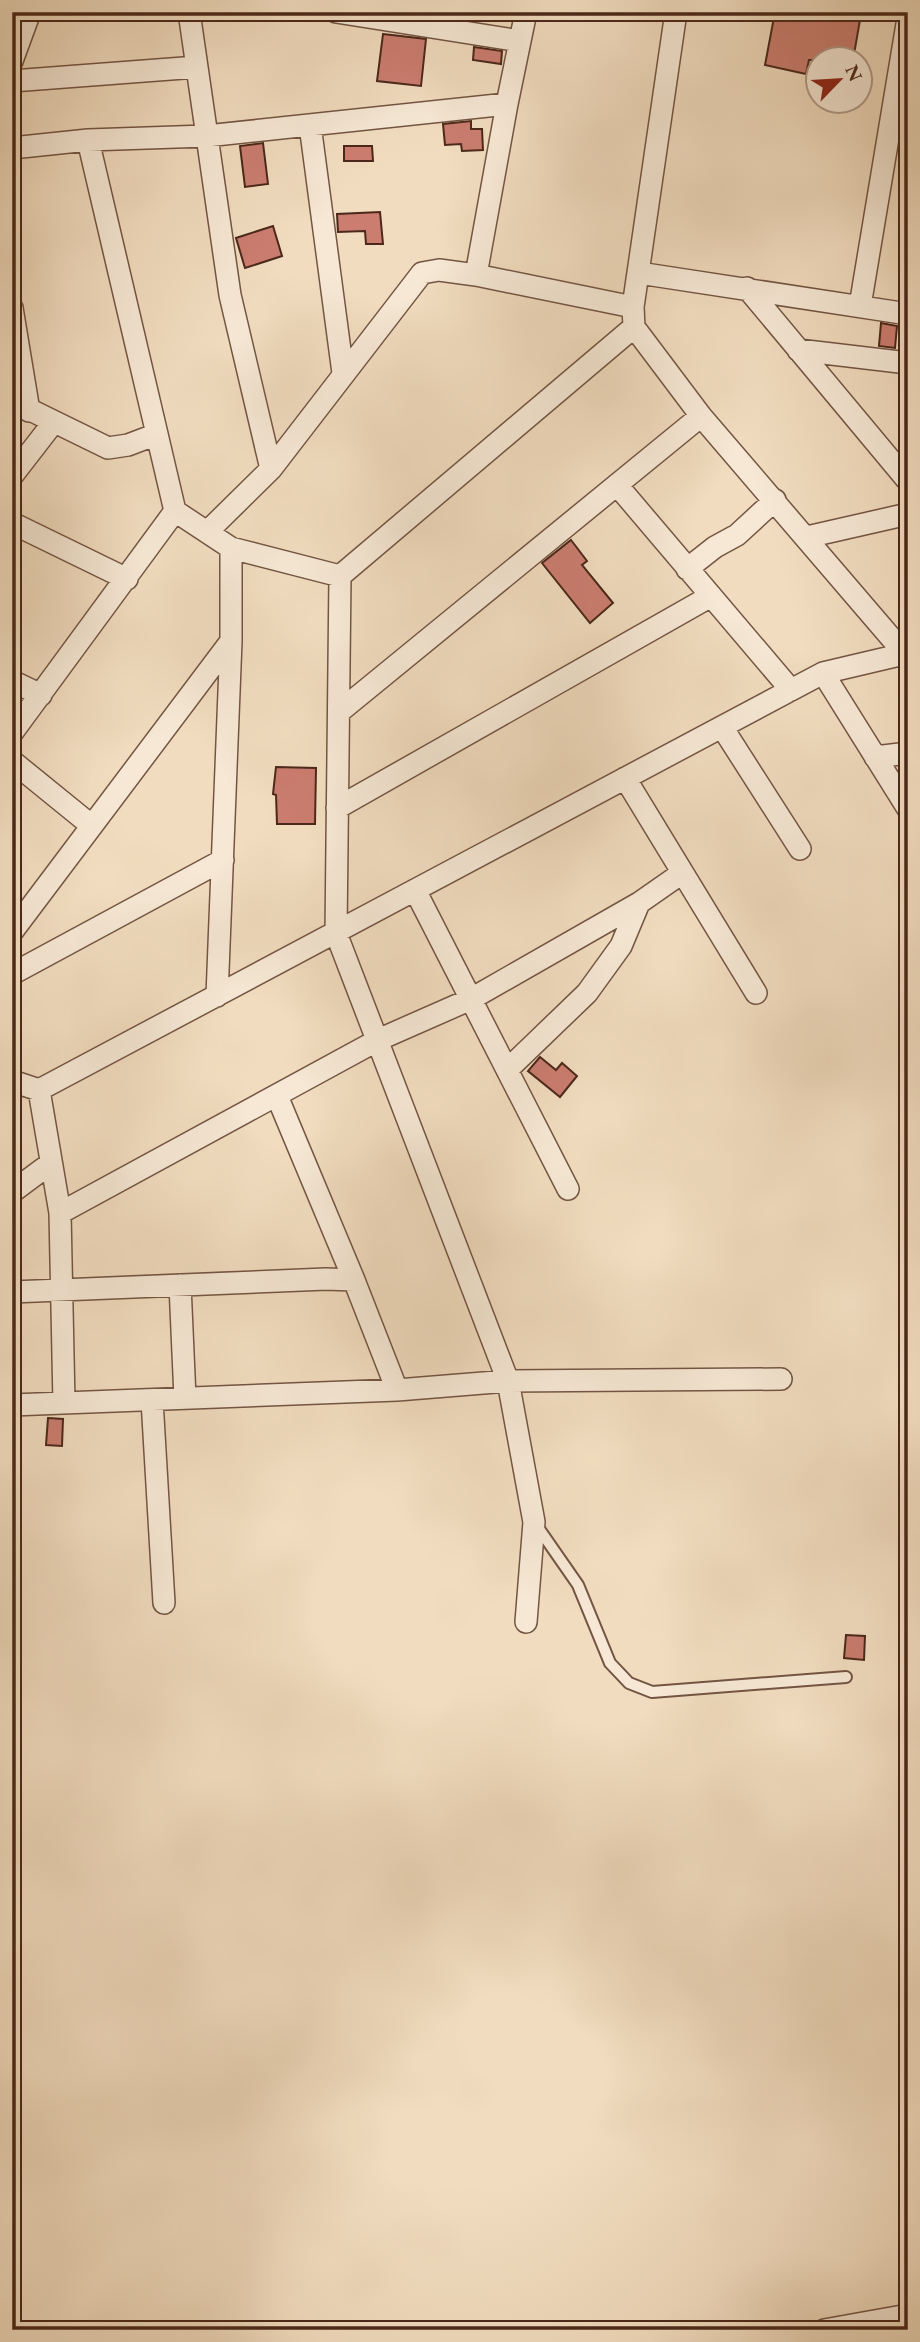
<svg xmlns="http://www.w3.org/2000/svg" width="920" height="2342" font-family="'EB Garamond',serif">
  <rect width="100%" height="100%" fill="#f1dcbf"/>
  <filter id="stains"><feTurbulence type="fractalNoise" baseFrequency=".00286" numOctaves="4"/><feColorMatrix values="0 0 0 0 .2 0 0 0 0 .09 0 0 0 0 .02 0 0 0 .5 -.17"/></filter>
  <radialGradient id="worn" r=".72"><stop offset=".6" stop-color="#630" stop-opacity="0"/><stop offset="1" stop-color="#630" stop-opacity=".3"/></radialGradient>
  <!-- building -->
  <path fill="#cb7d70" stroke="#4b281a" stroke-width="2" d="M775,12H821L860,20L853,60H809L806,74L765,65Z
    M383,34L426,39L421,86L377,81Z
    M474,47L502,51L501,64L473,60Z
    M471,121V129H482L483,150L462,151L461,144L445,145L443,124Z
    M263,143L268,184L245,187L240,146Z
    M344,146H372L373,161H344Z
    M380,212L383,244H366L365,231L338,232L337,214Z
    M273,226L282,256L245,268L236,238Z
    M881,323L897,326L895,348L879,346Z
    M571,540L587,561L582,565L613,603L590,623L542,563Z
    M276,767L316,768L315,824H277L276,795L273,794Z
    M540,1057L556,1070L562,1063L577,1076L560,1097L528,1071Z
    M48,1418L63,1419L62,1446L46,1445Z
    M846,1635L865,1636L864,1660L844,1658Z"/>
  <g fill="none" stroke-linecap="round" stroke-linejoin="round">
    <defs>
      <path id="lane" d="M537,1526L578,1585L610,1663L629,1683L652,1692L846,1677"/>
      <path id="street" d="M189,12L230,295L271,469
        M336,12L520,41
        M676,12L633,307L634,327L701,416L905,654
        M12,61L30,12
        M12,81L197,67
        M310,125L343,373
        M88,140L175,511L231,548L340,576
        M12,148L88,140L206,136L507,104
        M639,273L908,314
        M476,275L507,104L526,12
        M747,288L908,481
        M860,306L908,18
        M12,308L29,411
        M798,350L908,363
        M12,401L108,448L128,445L157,434
        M12,476L53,423
        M617,485L791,690
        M12,523L127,579
        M207,532L271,469L422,273L439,270L476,275L633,307
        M807,537L908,514
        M687,569L715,547L737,535L775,500
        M823,673L908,809
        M12,681L41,695
        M339,712L701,416
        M722,727L800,849
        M12,733L175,511
        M875,757L908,753
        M12,761L92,826
        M625,778L756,993
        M337,808L711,596
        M415,890L568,1189
        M12,932L231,641
        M12,974L223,860
        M217,996L231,641V548
        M507,1070L587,993L621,946L639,903
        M12,1081L39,1090L823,673L908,653
        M39,1090L60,1213L64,1403
        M277,1096L354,1280
        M12,1192L51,1163
        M60,1213L378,1040L471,999L639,903L682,873
        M180,1285L185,1398
        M12,1292L326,1279L354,1280L397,1390
        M152,1400L164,1603
        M12,1405L397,1390L508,1381L781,1379
        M526,1622L534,1522L508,1381L336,933L340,576L634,327
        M824,2330L908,2315"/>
    </defs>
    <!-- lane casing -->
    <use href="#lane" stroke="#745543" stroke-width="14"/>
    <!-- street casing -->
    <use href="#street" stroke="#745543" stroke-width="24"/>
    <!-- lane -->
    <use href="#lane" stroke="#f6e8d5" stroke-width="10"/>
    <!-- street -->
    <use href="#street" stroke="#f6e8d5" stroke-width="21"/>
  </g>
  <!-- margin -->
  <rect width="920" height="2342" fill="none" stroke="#f1dcbf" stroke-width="42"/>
  <rect x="14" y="14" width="892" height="2314" fill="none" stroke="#4b281a" stroke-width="3.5"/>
  <rect x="21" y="21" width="878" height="2300" fill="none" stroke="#4b281a" stroke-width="2"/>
  <!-- north arrow -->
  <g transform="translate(839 80) rotate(65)"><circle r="33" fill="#f6e8d5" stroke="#b29b8a" stroke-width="2"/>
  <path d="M0-5L12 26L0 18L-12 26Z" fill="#8f2418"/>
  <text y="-10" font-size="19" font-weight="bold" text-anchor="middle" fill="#4b281a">N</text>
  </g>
  <rect width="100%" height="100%" filter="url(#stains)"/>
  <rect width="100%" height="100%" fill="url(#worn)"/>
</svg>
